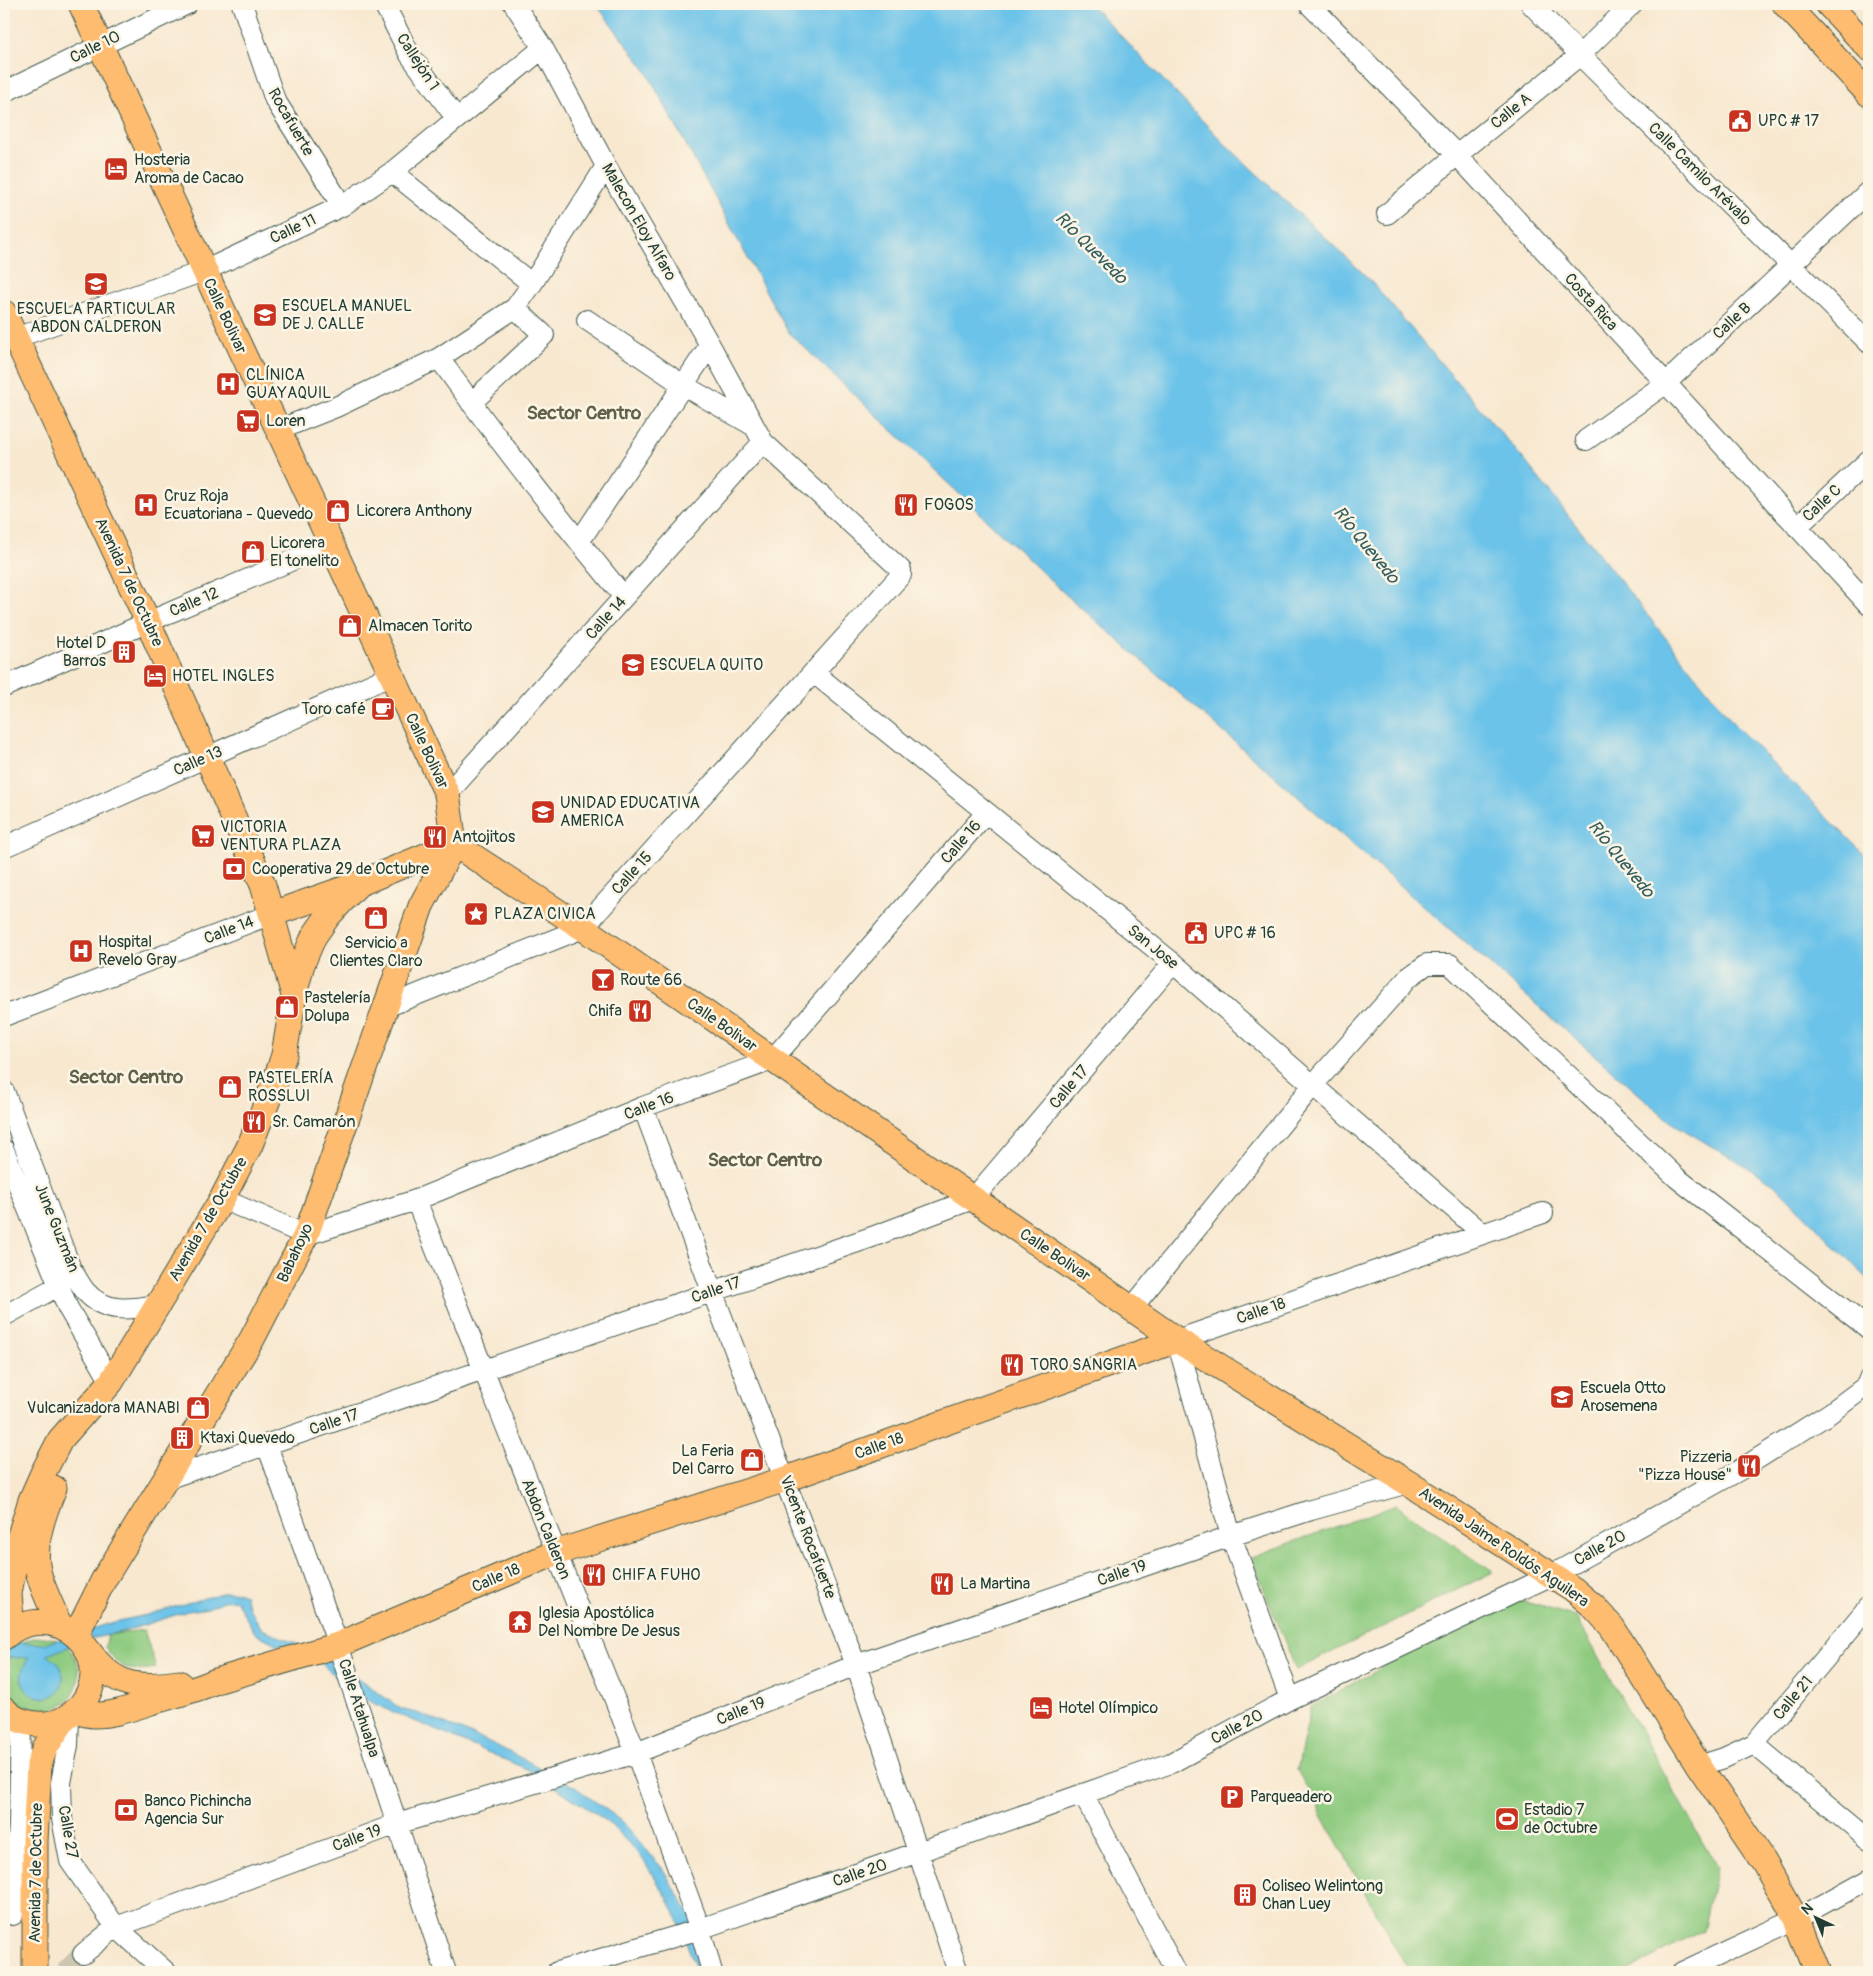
<svg xmlns="http://www.w3.org/2000/svg" width="1873" height="1976" font-family="Pangolin,sans-serif">
  <rect width="100%" height="100%" fill="#fcf5e5"/>
  <filter id="ink" filterUnits="userSpaceOnUse"><feTurbulence type="fractalNoise" baseFrequency=".02" numOctaves="2"/><feDisplacementMap in="SourceGraphic" scale="10" xChannelSelector="R" yChannelSelector="G"/><feConvolveMatrix kernelMatrix="1 2 1 2 8 2 1 2 1" color-interpolation-filters="sRGB"/></filter>
  <filter id="wash" filterUnits="userSpaceOnUse"><feTurbulence type="fractalNoise" baseFrequency=".0096" numOctaves="4" result="noise"/><feDisplacementMap in="SourceGraphic" scale="20" xChannelSelector="R" yChannelSelector="G"/><feGaussianBlur stdDeviation="1.12" result="paint"/><feColorMatrix in="noise" values="0 0 0 0 0 0 0 0 0 0 0 0 0 0 0 0 0 1.4 0 .05"/><feComposite in="paint" operator="in"/></filter>
  <g filter="url(#wash)">
    <rect width="100%" height="100%" fill="#f8e8d0"/>
    <!-- green -->
    <path fill="#8ecb80" stroke="#56845a" d="M1396,1505L1493,1572L1296,1670L1251,1557Z
      M1509,1597L1576,1617L1717,1868L1703,1930L1626,1972H1409L1297,1770L1311,1707Z
      M144,1630L156,1668C129,1672 122,1671 105,1647L108,1635Z
      M5 1674a37 37 0 1 1 74 0a37 37 0 1 1-74 0Z"/>
    <!-- water -->
    <path fill="#6cc3e9" stroke="#46808e" d="M596,4H1090L1224,143L1367,277L1525,461L1734,724L1869,859V1280L1773,1183L1671,1122L1063,592L788,332L645,69Z
      M225,1592H237L245,1595L249,1608L262,1629L330,1658L401,1709L420,1714L487,1741L533,1764L575,1787L622,1821L662,1868L693,1918L714,1972H697L679,1922L667,1897L640,1855L608,1822L529,1770L370,1702L336,1677L313,1656L274,1643L255,1633L236,1600L223,1601L208,1608L188,1611L125,1631L86,1640L47,1655C55,1659 62,1665 63,1675C65,1715 0,1697 29,1658L4,1657V1642L45,1644L114,1622L147,1615Z"/>
  </g>
  <g filter="url(#ink)">
    <g fill="none" stroke-linecap="round" stroke-linejoin="round">
      <!-- minor-tunnel -->
      <path stroke="#cdc6b1" stroke-width="20" stroke-dasharray="20 10" stroke-linecap="butt" d="M65,1972L83,1954"/>
      <defs>
        <path id="minor" d="M242,4L275,100L342,206
          M384,4L410,55L456,118
          M1309,4L1457,155L1869,605
          M1531,4L1580,55L1869,343
          M4,92L187,4
          M392,172L532,284L606,166
          M1387,214L1457,155L1580,55L1632,4
          M587,320L683,385L754,426
          M4,342L204,271L342,206L392,172L543,48
          M439,358C497,440 560,519 624,597
          M471,403L544,335L515,308
          M278,430L336,407L439,358L515,308L532,284
          M1586,440L1665,384L1869,191
          M1797,527L1869,460
          M579,542L710,345
          M814,673L1173,963L1482,1233
          M4,687L148,622L330,544
          M447,794L763,442
          M4,847L392,675
          M386,1007L583,928L901,575V570L897,566L763,442L710,345L606,166L543,48L514,4
          M4,1016L272,914
          M4,1091L71,1269C76,1276 80,1285 86,1292C105,1314 132,1309 157,1305
          M643,1107L712,1291L856,1665L958,1972
          M4,1150L68,1308L111,1382
          M222,1199L306,1235L416,1200L643,1107L772,1060L986,813
          M416,1200L636,1753L700,1929L712,1972
          M1132,1308L1313,1085L1409,977L1427,964H1450L1677,1178L1869,1329
          M4,1316L58,1286L65,1277
          M267,1445L338,1645L446,1972
          M166,1479L872,1237L973,1199L1173,963
          M1290,1699L1231,1536L1177,1340L1543,1213
          M69,1716L68,1745L61,1783L62,1819L70,1861L116,1927L166,1972
          M1754,1744L1869,1840
          M1699,1766L1724,1758L1754,1744L1869,1606
          M1083,1794L1176,1972
          M13,1915L19,1825L21,1721
          M83,1954L116,1927L397,1824L636,1753L856,1665L1231,1536L1311,1510L1408,1483
          M557,1972L700,1929L1171,1763L1290,1699L1550,1576L1738,1471L1830,1413L1866,1386L1869,1379
          M1682,1972L1796,1919L1869,1879"/>
        <path id="major" d="M81,4L447,794L454,844L583,928L1177,1340L1408,1483L1573,1589L1593,1606L1612,1627L1699,1766L1764,1862L1796,1919L1817,1972
          M1785,4L1869,94
          M1828,4L1869,48
          M4,313L148,622L263,885L294,995
          M272,914L358,884L454,844
          M54,1488C43,1515 30,1549 40,1578C45,1594 53,1609 59,1624
          M12,1630L9,1594L18,1542L31,1500L43,1473L60,1440L111,1382L222,1199L250,1145L276,1079L284,1055L294,995L302,964L314,936L328,916L358,884
          M76,1635L104,1579L252,1339L306,1235L421,906L454,844
          M4,1637C53,1594 121,1654 81,1705C71,1716 60,1724 45,1724C31,1725 14,1721 4,1709
          M88,1650C114,1687 136,1689 179,1683
          M75,1711C81,1713 88,1715 94,1715C116,1715 137,1706 158,1700C178,1694 197,1690 216,1681L338,1645L555,1553L786,1479L1177,1340
          M35,1972V1841L39,1765L45,1748L63,1721"/>
      </defs>
      <!-- minor casing -->
      <use href="#minor" stroke="#40574b" stroke-width="22"/>
      <!-- major casing -->
      <use href="#major" stroke="#40574b" stroke-width="27"/>
      <!-- minor -->
      <use href="#minor" stroke="#fff" stroke-width="20"/>
      <!-- major -->
      <use href="#major" stroke="#fdbc70" stroke-width="25"/>
    </g>
  </g>
  <!-- icons -->
  <defs>
    <symbol id="civic-square" viewBox="-11 -11 22 22"><rect x="-9" y="-9" width="18" height="18" rx="4" fill="#c8321e" stroke="#fcf5e5"/><path d="M-.6-6.5H3V-4.5H.6V-3L4-1V1h2V6H-6V1h2V-1L-.6-3ZM-1.2 2.5V6h2.4V2.5Z" fill="#fff"/></symbol>
    <symbol id="hotel-square" viewBox="-11 -11 22 22"><rect x="-9" y="-9" width="18" height="18" rx="4" fill="#c8321e" stroke="#fcf5e5"/><path d="M-6-4.5h1.5V1H6V5H4.5V3h-9V5H-6ZM-4 0a1.8 1.8 0 1 1 3.6 0ZM.5 0V-2.5h3Q6-2.5 6 0Z" fill="#fff"/></symbol>
    <symbol id="school-square" viewBox="-11 -11 22 22"><rect x="-9" y="-9" width="18" height="18" rx="4" fill="#c8321e" stroke="#fcf5e5"/><path d="M0-5L7-2L0 1L-7-2ZM-4 1L0 2.5L4 1V4Q0 6-4 4Z" fill="#fff"/></symbol>
    <symbol id="hospital-square" viewBox="-11 -11 22 22"><rect x="-9" y="-9" width="18" height="18" rx="4" fill="#c8321e" stroke="#fcf5e5"/><path d="M-5-5h3v3.5h4V-5h3V5h-3V1.5h-4V5h-3Z" fill="#fff"/></symbol>
    <symbol id="supermarket-square" viewBox="-11 -11 22 22"><rect x="-9" y="-9" width="18" height="18" rx="4" fill="#c8321e" stroke="#fcf5e5"/><path d="M-6-5.5h2.5l.6 2H6L4.5 2H-2.5L-4.4-4H-6ZM-1.5 3.2a1.3 1.3 0 1 0 .1 0ZM3 3.2a1.3 1.3 0 1 0 .1 0Z" fill="#fff"/></symbol>
    <symbol id="restaurant-square" viewBox="-11 -11 22 22"><rect x="-9" y="-9" width="18" height="18" rx="4" fill="#c8321e" stroke="#fcf5e5"/><path d="M-5-6h1v4h1v-4h1v4h1v-4h1v5L-1.5 .5V6h-2V.5L-5-1ZM5-6V6H3V1.5H1.5Q1.5-4 5-6Z" fill="#fff"/></symbol>
    <symbol id="shop-square" viewBox="-11 -11 22 22"><rect x="-9" y="-9" width="18" height="18" rx="4" fill="#c8321e" stroke="#fcf5e5"/><path d="M-5-2.5h2.3a2.7 3.5 0 0 1 5.4 0H5L5.5 6h-11ZM-1.5-2.5h3a1.5 2.3 0 0 0-3 0Z" fill="#fff"/></symbol>
    <symbol id="building-square" viewBox="-11 -11 22 22"><rect x="-9" y="-9" width="18" height="18" rx="4" fill="#c8321e" stroke="#fcf5e5"/><path d="M-4-6H4V6H1V3H-1V6H-4ZM-2.5-4.3h1.7v1.8h-1.7ZM.8-4.3h1.7v1.8H.8ZM-2.5-1h1.7V.8h-1.7ZM.8-1h1.7V.8H.8Z" fill="#fff"/></symbol>
    <symbol id="cafe-square" viewBox="-11 -11 22 22"><rect x="-9" y="-9" width="18" height="18" rx="4" fill="#c8321e" stroke="#fcf5e5"/><path d="M-5.5-4.5H6V0H3Q3 3.5 0 3.5H-2.5Q-5.5 3.5-5.5 0ZM3-3.2v2h1.7v-2ZM-6 4.5H4V6H-6Z" fill="#fff"/></symbol>
    <symbol id="bank-square" viewBox="-11 -11 22 22"><rect x="-9" y="-9" width="18" height="18" rx="4" fill="#c8321e" stroke="#fcf5e5"/><path d="M-6-4H6V4H-6ZM0-2.3a2.3 2.3 0 1 0 0 4.6a2.3 2.3 0 1 0 0-4.6Z" fill="#fff"/></symbol>
    <symbol id="sight-square" viewBox="-11 -11 22 22"><rect x="-9" y="-9" width="18" height="18" rx="4" fill="#c8321e" stroke="#fcf5e5"/><path d="M0-6L1.8-2.2L6-1.7L2.9 1.2L3.7 5.4L0 3.3L-3.7 5.4L-2.9 1.2L-6-1.7L-1.8-2.2Z" fill="#fff"/></symbol>
    <symbol id="bar-square" viewBox="-11 -11 22 22"><rect x="-9" y="-9" width="18" height="18" rx="4" fill="#c8321e" stroke="#fcf5e5"/><path d="M-6-5H6L.8 .8V4.5H3.5V6h-7V4.5H-.8V.8Z" fill="#fff"/></symbol>
    <symbol id="temple-square" viewBox="-11 -11 22 22"><rect x="-9" y="-9" width="18" height="18" rx="4" fill="#c8321e" stroke="#fcf5e5"/><path d="M0-6L5-2H3V0L6.5 2.5H4V6H1.5V3h-3V6H-4V2.5H-6.5L-3 0V-2H-5Z" fill="#fff"/></symbol>
    <symbol id="parking-square" viewBox="-11 -11 22 22"><rect x="-9" y="-9" width="18" height="18" rx="4" fill="#c8321e" stroke="#fcf5e5"/><path d="M-3.5-5.5H1a3.5 3.5 0 0 1 0 7H-1V5.5H-3.5ZM-1-3.4V-.6H.8a1.4 1.4 0 0 0 0-2.8Z" fill="#fff"/></symbol>
    <symbol id="stadium-square" viewBox="-11 -11 22 22"><rect x="-9" y="-9" width="18" height="18" rx="4" fill="#c8321e" stroke="#fcf5e5"/><path d="M0-5a6.5 5 0 1 0 0 10a6.5 5 0 1 0 0-10ZM-3.5-1.8h7v3.6h-7Z" fill="#fff"/></symbol>
  </defs>
  <g fill-rule="evenodd">
    <use href="#civic-square" x="1726" y="107" width="28" height="28"/>
    <use href="#hotel-square" x="102" y="155" width="28" height="28"/>
    <use href="#school-square" x="82" y="270" width="28" height="28"/>
    <use href="#school-square" x="251" y="301" width="28" height="28"/>
    <use href="#hospital-square" x="214" y="370" width="28" height="28"/>
    <use href="#supermarket-square" x="234" y="407" width="28" height="28"/>
    <use href="#hospital-square" x="132" y="491" width="28" height="28"/>
    <use href="#restaurant-square" x="892" y="491" width="28" height="28"/>
    <use href="#shop-square" x="324" y="497" width="28" height="28"/>
    <use href="#shop-square" x="239" y="538" width="28" height="28"/>
    <use href="#shop-square" x="336" y="612" width="28" height="28"/>
    <use href="#building-square" x="110" y="638" width="28" height="28"/>
    <use href="#school-square" x="619" y="651" width="28" height="28"/>
    <use href="#hotel-square" x="141" y="662" width="28" height="28"/>
    <use href="#cafe-square" x="369" y="695" width="28" height="28"/>
    <use href="#school-square" x="529" y="798" width="28" height="28"/>
    <use href="#supermarket-square" x="189" y="822" width="28" height="28"/>
    <use href="#restaurant-square" x="421" y="823" width="28" height="28"/>
    <use href="#bank-square" x="220" y="855" width="28" height="28"/>
    <use href="#sight-square" x="462" y="900" width="28" height="28"/>
    <use href="#shop-square" x="362" y="904" width="28" height="28"/>
    <use href="#civic-square" x="1182" y="919" width="28" height="28"/>
    <use href="#hospital-square" x="67" y="937" width="28" height="28"/>
    <use href="#bar-square" x="589" y="966" width="28" height="28"/>
    <use href="#shop-square" x="273" y="993" width="28" height="28"/>
    <use href="#restaurant-square" x="626" y="997" width="28" height="28"/>
    <use href="#shop-square" x="216" y="1073" width="28" height="28"/>
    <use href="#restaurant-square" x="240" y="1108" width="28" height="28"/>
    <use href="#restaurant-square" x="998" y="1351" width="28" height="28"/>
    <use href="#school-square" x="1548" y="1383" width="28" height="28"/>
    <use href="#shop-square" x="184" y="1394" width="28" height="28"/>
    <use href="#building-square" x="168" y="1424" width="28" height="28"/>
    <use href="#shop-square" x="738" y="1446" width="28" height="28"/>
    <use href="#restaurant-square" x="1735" y="1452" width="28" height="28"/>
    <use href="#restaurant-square" x="580" y="1561" width="28" height="28"/>
    <use href="#restaurant-square" x="928" y="1570" width="28" height="28"/>
    <use href="#temple-square" x="506" y="1608" width="28" height="28"/>
    <use href="#hotel-square" x="1027" y="1694" width="28" height="28"/>
    <use href="#parking-square" x="1218" y="1783" width="28" height="28"/>
    <use href="#bank-square" x="112" y="1796" width="28" height="28"/>
    <use href="#stadium-square" x="1493" y="1805" width="28" height="28"/>
    <use href="#building-square" x="1231" y="1881" width="28" height="28"/>
  </g>
  <g text-anchor="middle" dominant-baseline="central" stroke-width="5" stroke-linejoin="round" paint-order="stroke">
    <!-- street labels -->
    <g font-size="16" fill="#1f3d34" stroke="#fcf5e5">
      <text transform="translate(95 47) rotate(-26)">Calle 10</text>
      <text transform="translate(418 62) rotate(57)">Callejón 1</text>
      <text transform="translate(1511 111) rotate(-39)">Calle A</text>
      <text transform="translate(291 122) rotate(60)">Rocafuerte</text>
      <text transform="translate(1700 174) rotate(45)">Calle Camilo Arévalo</text>
      <text transform="translate(639 222) rotate(60)">Malecon Eloy Alfaro</text>
      <text transform="translate(293 229) rotate(-25)">Calle 11</text>
      <text transform="translate(1591 302) rotate(48)">Costa Rica</text>
      <text transform="translate(225 316) rotate(65)">Calle Bolivar</text>
      <text transform="translate(1732 321) rotate(-43)">Calle B</text>
      <text transform="translate(1822 503) rotate(-43)">Calle C</text>
      <text transform="translate(129 582) rotate(65)">Avenida 7 de Octubre</text>
      <text transform="translate(194 602) rotate(-23)">Calle 12</text>
      <text transform="translate(606 618) rotate(-48)">Calle 14</text>
      <text transform="translate(427 751) rotate(65)">Calle Bolivar</text>
      <text transform="translate(198 761) rotate(-24)">Calle 13</text>
      <text transform="translate(961 842) rotate(-49)">Calle 16</text>
      <text transform="translate(632 873) rotate(-48)">Calle 15</text>
      <text transform="translate(229 930) rotate(-21)">Calle 14</text>
      <text transform="translate(1153 947) rotate(39)">San Jose</text>
      <text transform="translate(722 1025) rotate(35)">Calle Bolivar</text>
      <text transform="translate(1069 1087) rotate(-50)">Calle 17</text>
      <text transform="translate(649 1106) rotate(-21)">Calle 16</text>
      <text transform="translate(208 1219) rotate(-60)">Avenida 7 de Octubre</text>
      <text transform="translate(57 1228) rotate(68)">June Guzmán</text>
      <text transform="translate(295 1253) rotate(-65)">Babahoyo</text>
      <text transform="translate(1055 1255) rotate(34)">Calle Bolivar</text>
      <text transform="translate(716 1290) rotate(-19)">Calle 17</text>
      <text transform="translate(1261 1311) rotate(-19)">Calle 18</text>
      <text transform="translate(334 1422) rotate(-19)">Calle 17</text>
      <text transform="translate(879 1446) rotate(-20)">Calle 18</text>
      <text transform="translate(546 1529) rotate(68)">Abdon Calderon</text>
      <text transform="translate(808 1537) rotate(69)">Vicente Rocafuerte</text>
      <text transform="translate(1504 1547) rotate(34)">Avenida Jaime Roldós Aguilera</text>
      <text transform="translate(1600 1548) rotate(-29)">Calle 20</text>
      <text transform="translate(1122 1573) rotate(-19)">Calle 19</text>
      <text transform="translate(496 1578) rotate(-23)">Calle 18</text>
      <text transform="translate(1793 1698) rotate(-50)">Calle 21</text>
      <text transform="translate(359 1708) rotate(72)">Calle Atahualpa</text>
      <text transform="translate(741 1711) rotate(-22)">Calle 19</text>
      <text transform="translate(1237 1727) rotate(-28)">Calle 20</text>
      <text transform="translate(68 1832) rotate(80)">Calle 27</text>
      <text transform="translate(357 1838) rotate(-20)">Calle 19</text>
      <text transform="translate(36 1873) rotate(-89)">Avenida 7 de Octubre</text>
      <text transform="translate(860 1873) rotate(-19)">Calle 20</text>
    </g>
    <!-- poi labels -->
    <g font-size="16" fill="#1f3d34" stroke="#fcf5e5" text-anchor="start">
      <text x="1758" y="121">UPC # 17</text>
      <text x="134" y="160">Hosteria<tspan x="134" dy="18">Aroma de Cacao</tspan></text>
      <text x="282" y="306">ESCUELA MANUEL<tspan x="282" dy="18">DE J. CALLE</tspan></text>
      <text x="96" y="309" text-anchor="middle">ESCUELA PARTICULAR<tspan x="96" dy="18">ABDON CALDERON</tspan></text>
      <text x="246" y="375">CLÍNICA<tspan x="246" dy="18">GUAYAQUIL</tspan></text>
      <text x="266" y="421">Loren</text>
      <text x="164" y="496">Cruz Roja<tspan x="164" dy="18">Ecuatoriana - Quevedo</tspan></text>
      <text x="924" y="505">FOGOS</text>
      <text x="356" y="511">Licorera Anthony</text>
      <text x="270" y="543">Licorera<tspan x="270" dy="18">El tonelito</tspan></text>
      <text x="368" y="626">Almacen Torito</text>
      <text x="106" y="643" text-anchor="end">Hotel D<tspan x="106" dy="18">Barros</tspan></text>
      <text x="650" y="665">ESCUELA QUITO</text>
      <text x="172" y="676">HOTEL INGLES</text>
      <text x="366" y="709" text-anchor="end">Toro café</text>
      <text x="560" y="803">UNIDAD EDUCATIVA<tspan x="560" dy="18">AMERICA</tspan></text>
      <text x="220" y="827">VICTORIA<tspan x="220" dy="18">VENTURA PLAZA</tspan></text>
      <text x="452" y="837">Antojitos</text>
      <text x="252" y="869">Cooperativa 29 de Octubre</text>
      <text x="494" y="914">PLAZA CIVICA</text>
      <text x="1214" y="933">UPC # 16</text>
      <text x="98" y="942">Hospital<tspan x="98" dy="18">Revelo Gray</tspan></text>
      <text x="376" y="943" text-anchor="middle">Servicio a<tspan x="376" dy="18">Clientes Claro</tspan></text>
      <text x="620" y="980">Route 66</text>
      <text x="304" y="998">Pastelería<tspan x="304" dy="18">Dolupa</tspan></text>
      <text x="622" y="1011" text-anchor="end">Chifa</text>
      <text x="248" y="1078">PASTELERÍA<tspan x="248" dy="18">ROSSLUI</tspan></text>
      <text x="272" y="1122">Sr. Camarón</text>
      <text x="1030" y="1365">TORO SANGRIA</text>
      <text x="1580" y="1388">Escuela Otto<tspan x="1580" dy="18">Arosemena</tspan></text>
      <text x="180" y="1408" text-anchor="end">Vulcanizadora MANABI</text>
      <text x="200" y="1438">Ktaxi Quevedo</text>
      <text x="734" y="1451" text-anchor="end">La Feria<tspan x="734" dy="18">Del Carro</tspan></text>
      <text x="1732" y="1457" text-anchor="end">Pizzeria<tspan x="1732" dy="18">"Pizza House"</tspan></text>
      <text x="612" y="1575">CHIFA FUHO</text>
      <text x="960" y="1584">La Martina</text>
      <text x="538" y="1613">Iglesia Apostólica<tspan x="538" dy="18">Del Nombre De Jesus</tspan></text>
      <text x="1058" y="1708">Hotel Olímpico</text>
      <text x="1250" y="1797">Parqueadero</text>
      <text x="144" y="1801">Banco Pichincha<tspan x="144" dy="18">Agencia Sur</tspan></text>
      <text x="1524" y="1810">Estadio 7<tspan x="1524" dy="18">de Octubre</tspan></text>
      <text x="1262" y="1886">Coliseo Welintong<tspan x="1262" dy="18">Chan Luey</tspan></text>
    </g>
    <!-- water labels -->
    <g font-size="18" font-style="italic" fill="#325e61" stroke="#fcf5e5">
      <text transform="translate(1091 248) rotate(45)">Río Quevedo</text>
      <text transform="translate(1366 545) rotate(51)">Río Quevedo</text>
      <text transform="translate(1621 859) rotate(51)">Río Quevedo</text>
    </g>
    <!-- quarter labels -->
    <g font-size="19" font-weight="bold" fill="#5f6249" stroke="#fcf5e5">
      <text x="584" y="413">Sector Centro</text>
      <text x="126" y="1077">Sector Centro</text>
      <text x="765" y="1160">Sector Centro</text>
    </g>
  </g>
  <!-- margin -->
  <rect width="1873" height="1976" fill="none" stroke="#fcf5e5" stroke-width="20"/>
  <!-- north arrow -->
  <g transform="translate(1816 1918) rotate(316)" stroke="#fcf5e5" stroke-width="4" paint-order="stroke">
  <path d="M0-4L9 19L0 12L-9 19Z" fill="#1f3d34"/>
  <text y="-8" font-size="14" font-weight="bold" text-anchor="middle" fill="#1f3d34">N</text>
  </g>
</svg>
